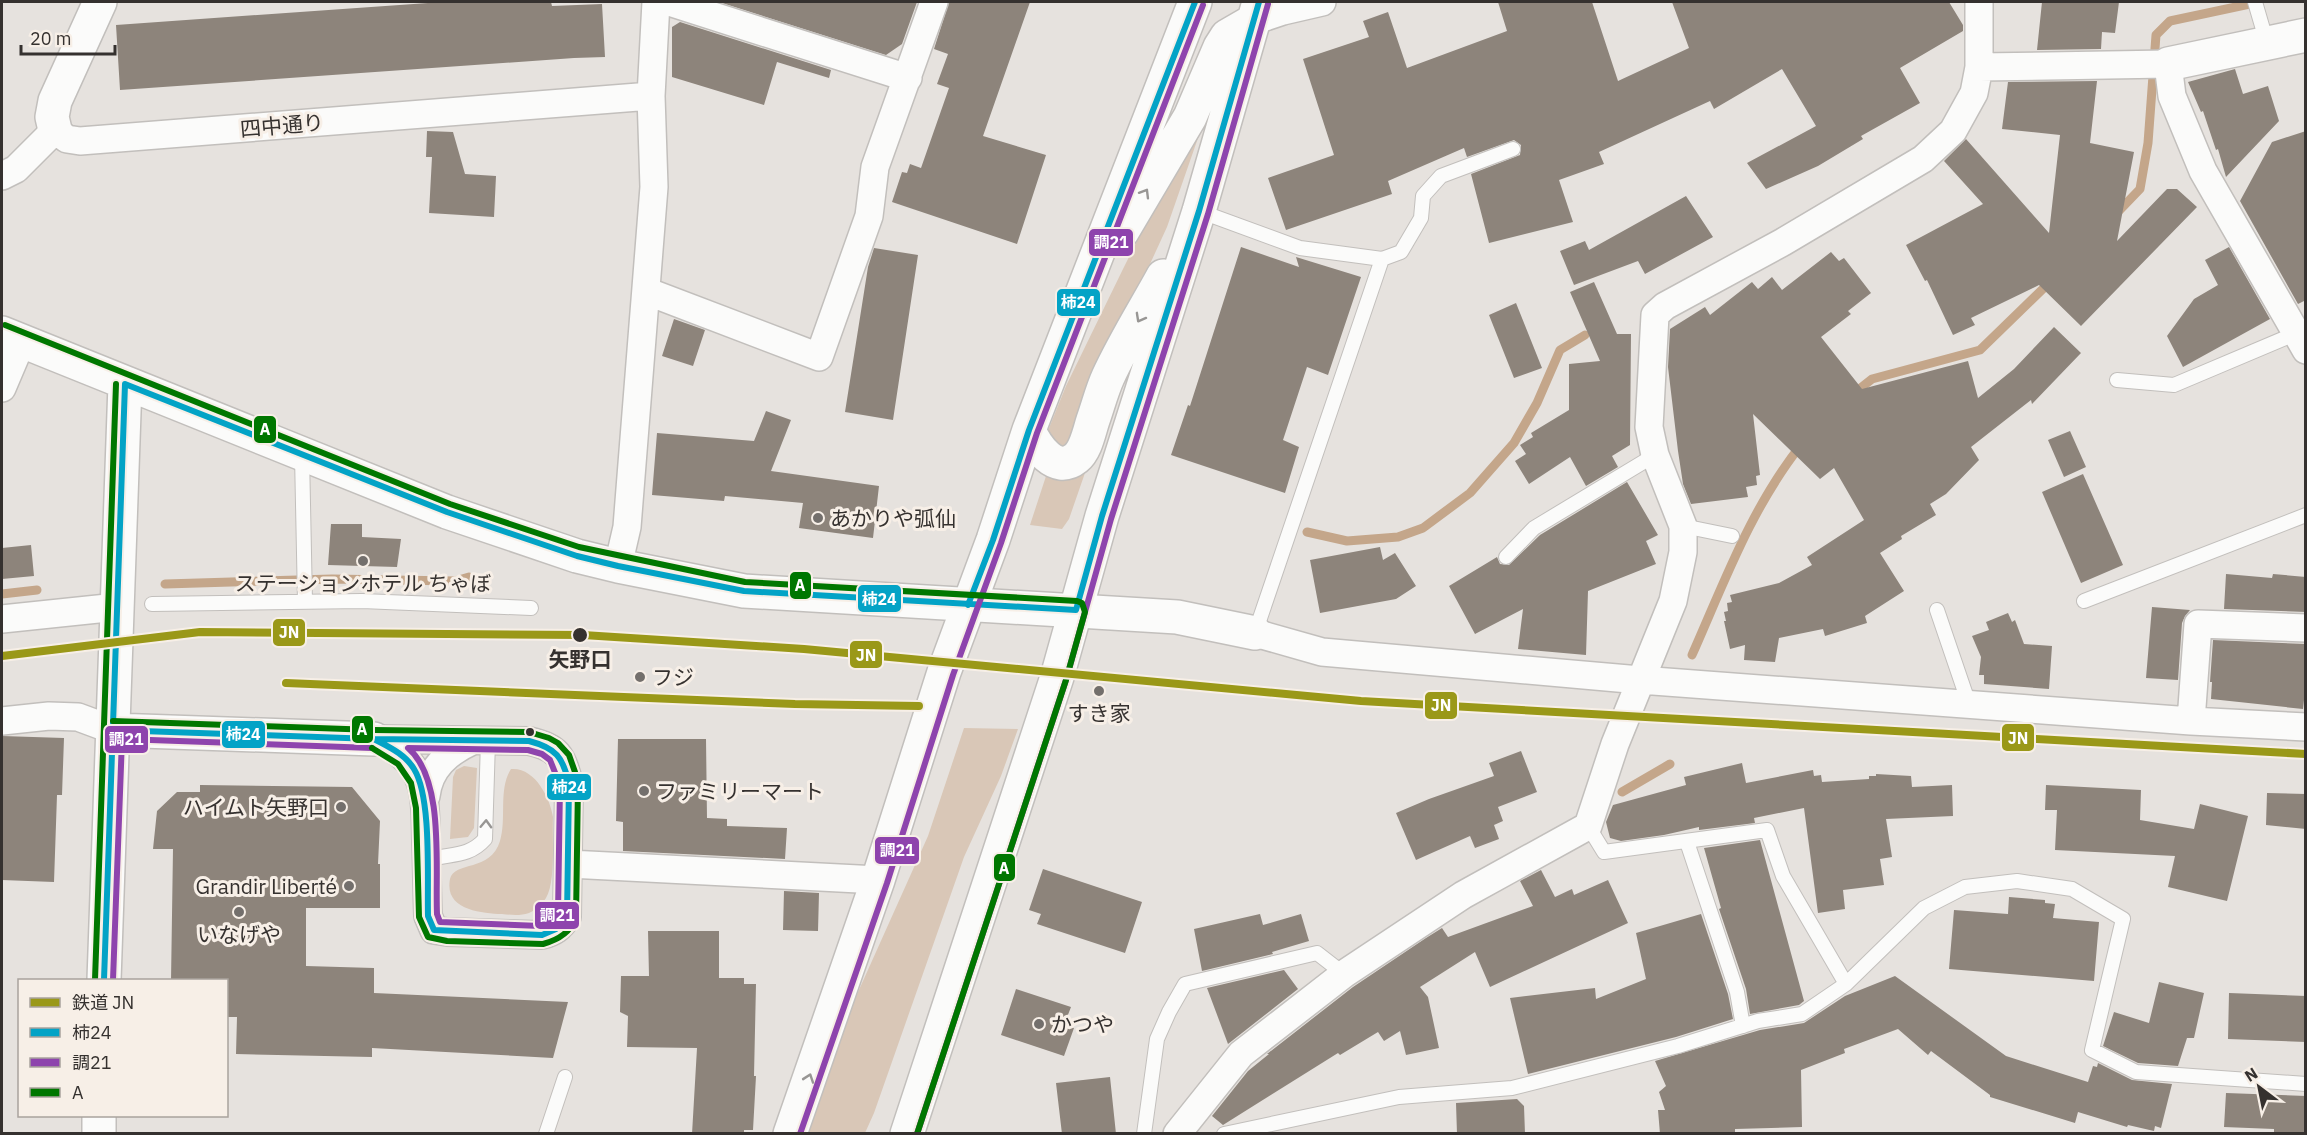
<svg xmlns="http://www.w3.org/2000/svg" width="2307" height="1135" font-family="'IBM Plex Sans','Noto Sans JP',sans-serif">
  <rect width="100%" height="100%" fill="#e6e2de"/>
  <!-- green -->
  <path fill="#d9c7b7" d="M1206,115L1167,227L1065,449L1045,438L1066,386L1123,269L1175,165Z
    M1048,470H1086L1069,519L1062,529L1030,525Z
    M964,728L1018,729L1001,776L964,857L874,1113L865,1133H808L854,1001L928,836Z
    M464,766L477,768L474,828L468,837L450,839L453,777L456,770Z
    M511,769C535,767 550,798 553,817C552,838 556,881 546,898C542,904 536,910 529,913C520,916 511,915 502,914C481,913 444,910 450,879C454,861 491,872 500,841C507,818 498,789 511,769Z"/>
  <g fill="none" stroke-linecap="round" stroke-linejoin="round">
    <!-- stream -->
    <path stroke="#c4a68a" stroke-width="9" d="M2115,215L2140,189L2148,143L2156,35L2170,21L2259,2
      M1853,394L1872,379L1980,350L2051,281
      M1307,532L1347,541L1398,537L1423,528L1470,493L1514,443L1537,403L1560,350L1585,335
      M165,584L332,579L455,581L469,577
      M2,594L37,590
      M1692,655C1724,583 1751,508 1801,445
      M1622,792L1670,764"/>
  </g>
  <!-- building -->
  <path fill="#8d847b" d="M442,2H551L552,6L602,4L605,57L574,58L120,90L116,25Z
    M719,2H917L902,44L886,55Z
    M949,2H1030L983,136L1046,155L1017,244L892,202L902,172L907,173L910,164L921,168L949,88L937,84L948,54L934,49Z
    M1498,2H1592L1618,81L1689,48L1672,2H1949L1963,25V31L1900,68L1920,103L1861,136L1863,139L1818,166L1766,189L1747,163L1816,126L1782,69L1714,109L1710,101L1599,152L1604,164L1559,180L1573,222L1489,243L1471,174L1520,155L1521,145L1514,140L1467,157L1464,148L1388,181L1392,194L1286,230L1268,178L1334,155L1303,59L1369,37L1363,21L1388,12L1407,68L1507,31Z
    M2042,2H2119L2115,33L2102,32L2101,49L2037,50Z
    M680,22L831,70L829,78L777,62L764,105L672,77V27Z
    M2235,69L2243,94L2268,86L2279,121L2226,177L2218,149L2216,150L2203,111L2201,112L2188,82Z
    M2097,81L2090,143L2134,152L2117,241L2167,189H2177L2197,207L2081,326L2039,285L1971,318L1975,325L1953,335L1927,280L1925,281L1906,245L1983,204L1944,161L1966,139L2049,233L2060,135L2002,129L2008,82Z
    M427,131L453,132L465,174L496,176L494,217L429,213L432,157H426Z
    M2306,131V300L2298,304L2240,201L2272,142Z
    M1686,196L1713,237L1645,274L1638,261L1574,285L1560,251L1585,241L1589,250Z
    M1241,247L1299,267L1296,257L1361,277L1328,375L1307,367L1283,440L1299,447L1285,493L1171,455L1188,405L1190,406Z
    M2229,247L2270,319L2183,367L2167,336L2194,299L2218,285L2205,260Z
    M874,248L918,255L893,420L845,412L868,267Z
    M1831,252L1839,261L1844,258L1871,293L1848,311L1851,314L1821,337L1862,389L1968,361L1978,398L2014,369L2054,327L2081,353L2032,404L2031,400L1971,447L1979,460L1946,494L1930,504L1936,515L1901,536L1902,539L1880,553L1904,591L1865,616L1867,623L1825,636L1823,629L1779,638L1775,662L1744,660L1745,645L1730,649L1724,621H1726L1724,612L1728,611L1727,603L1732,602L1730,595L1779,583L1812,565L1807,557L1864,520L1834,468L1820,479L1753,414L1760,475L1756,476L1757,485L1746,487L1748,497L1691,504L1683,484L1678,451L1668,367L1670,329L1705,307L1710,315L1752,282L1758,289L1772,277L1782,290Z
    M1594,282L1617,334H1631L1630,445L1612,456L1618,467L1586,486L1570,457L1529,484L1515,461L1526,454L1520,445L1533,437L1531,433L1569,410V364L1600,361L1570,292Z
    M1516,303L1542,368L1514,378L1489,315Z
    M674,319L705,330L693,366L662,356Z
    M766,411L791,420L771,471L879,486L873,538L799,528L803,503L725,496L724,501L652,495L657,433L754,441Z
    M2070,431L2086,467L2064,477L2048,440Z
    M2083,474L2123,565L2081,583L2042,492Z
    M1627,482L1658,535L1646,541L1656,564L1588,591L1586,655L1518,649L1523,609L1475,634L1449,586L1497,557L1500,564L1509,565L1540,535Z
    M331,524H362V537L401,539L397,567L328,565Z
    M31,545L34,576L2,579V548Z
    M1380,547L1383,560L1395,553L1416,586L1396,599L1320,613L1310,560Z
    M2226,574L2272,578L2273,574L2306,577V612L2224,609Z
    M2152,607L2190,610L2185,616L2182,623L2178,680L2146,678Z
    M2008,613L2012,622L2015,620L2024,644L2052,646L2049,689L1984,684V675H1979L1981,657L1972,636L1989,630L1986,622Z
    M2213,640L2306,644V682L2303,709L2211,699L2212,682H2210Z
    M2,736L64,738L62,795H57L54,882L2,880Z
    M618,739H706L707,818L727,819V826L787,828L785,859L623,851V822L616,821Z
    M1521,751L1537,792L1498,807L1503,821L1494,825L1499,839L1475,848L1470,836L1416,860L1396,813L1429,799L1494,776L1489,763Z
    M1742,763L1746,783L1813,770L1814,776L1821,775L1822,782L1869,779V776H1876V774L1911,776L1912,787L1952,785L1953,816L1886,819L1892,857L1880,859L1884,885L1843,890L1845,909L1818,913L1804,808L1754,818L1755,823L1699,830V827L1664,835L1621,841L1610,838L1606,822L1613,805L1686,785L1684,777Z
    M200,785L352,787L380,821L378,864H380V908H306V966L374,968V993L568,1002L553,1058L372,1048V1057L236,1054L237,1017H226V981H171L173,849H153L157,811L177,792H200Z
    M2046,785L2141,790L2140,820L2194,829L2200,804L2248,816L2227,901L2168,887L2175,856L2055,850L2057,810H2045Z
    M2267,793L2306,794V829L2266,825Z
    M1760,840L1804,1001L1799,1005L1750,1014L1746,989L1719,909L1721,908L1704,848Z
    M1043,869L1142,902L1125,953L1037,924L1041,914L1029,910Z
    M1541,870L1555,897L1572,889L1574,895L1608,880L1628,923L1490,987L1475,952L1420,987L1428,997L1439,1048L1406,1055L1400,1031L1384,1041L1378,1032L1340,1055L1338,1053L1223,1125L1212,1116L1248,1071L1269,1054H1267L1353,987L1426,938L1442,928L1448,937L1533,906L1520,881Z
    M784,891L819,893L818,931L783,930Z
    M2009,897L2045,900V903L2055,904L2053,918L2099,922L2094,981L1949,969L1954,910L2008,914Z
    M1260,914L1263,925L1301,914L1309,941L1272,952L1273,954L1202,971L1194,929Z
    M1701,914L1728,994L1733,1019L1676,1037L1528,1074L1510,998L1595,988L1596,999L1646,979L1636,933Z
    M648,931H719V978H744V984H756L754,1076H756L753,1130H744V1134H692L697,1048L627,1047L628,1016L620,1012L621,976H649Z
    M1284,970L1298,989L1228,1044L1207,988Z
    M1895,976L2006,1056L2088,1082L2093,1066L2097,1067L2098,1063L2132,1080L2172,1084L2161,1128L2155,1126L2154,1131L2128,1125L2127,1127L2078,1112L2075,1123L1990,1097V1095L1931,1051L1928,1055L1898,1029L1844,1049L1845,1053L1801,1070L1802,1127L1735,1129V1134H1660L1658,1110H1665L1659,1092L1666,1086L1655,1061L1760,1030L1804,1023L1845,996Z
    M2159,982L2204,993L2194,1038H2187L2178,1066L2138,1063L2103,1046L2114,1012L2149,1023Z
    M1016,989L1071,1007L1064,1025L1074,1028L1064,1056L1001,1035Z
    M2229,993L2306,996V1042L2228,1039Z
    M1110,1077L1116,1134H1062L1056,1083Z
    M2226,1093L2306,1096V1134H2274V1129L2224,1127Z
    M1517,1099L1524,1106L1525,1134H1457L1456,1103Z"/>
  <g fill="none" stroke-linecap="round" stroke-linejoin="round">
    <defs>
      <path id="service" d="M2255,2L2267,43
        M1199,211L1300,248L1382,259L1255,633
        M1382,259L1401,252L1421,218L1423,196L1441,176L1513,149
        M2117,380L2174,385L2297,333
        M302,455L305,602
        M1683,526L1732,536
        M1506,557L1534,528L1655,455
        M2084,601L2306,515
        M152,604L362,601L531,608
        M1937,610L1969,704
        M1588,826L1604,852L1767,830L1783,876L1846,984
        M1687,842L1737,992L1743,1026
        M427,860C450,853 468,858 485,839L488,741
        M546,1134L565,1077
        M1144,1134L1157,1039L1169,1012L1185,984L1317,953L1344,974
        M1224,1134L1399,1097L1512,1088L1678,1046L1758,1021L1802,1014L1846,984L1924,908L1965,887L2017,881L2072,889L2123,919L2092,1050L2136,1072L2306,1084"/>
      <path id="minor" d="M669,2L908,78
        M1253,21L1283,11L1322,2
        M1979,67L2168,64L2172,96L2203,171L2306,350
        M2,176L16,169L55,130L67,139L80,141L651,96
        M646,291L819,357L869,216L875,167L934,2
        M2,388L22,341
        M618,566L627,527L654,187L651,96L656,2
        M2,619L117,607
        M1255,633L1322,652L1640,680L2191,721L2306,727
        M2,721L49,716L78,717L113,730
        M2191,721L2198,624L2306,628
        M374,739L529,741C557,747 563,756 569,784L567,917C560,928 554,932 542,935L447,932L434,930L428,916C427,891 427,866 426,841C425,791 427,761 374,739Z
        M426,796C429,768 448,752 472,741
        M569,864L878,880
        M1177,1134L1241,1054L1344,974L1463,895L1588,826L1615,744L1673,601L1683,552V526L1655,455L1649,427L1655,315L1665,306L1783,242L1923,159L1953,131L1974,93L1979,67V2"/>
      <path id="tertiary" d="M2168,64L2306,35
        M55,130L52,117L55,101L100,2
        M2,333L447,512L577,556L618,566L744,591L1177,617L1255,633
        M113,730L374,739
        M104,980L125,384
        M99,1134V1116"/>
      <path id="primary" d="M1122,232L1190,117L1220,47L1227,36L1253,21
        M1029,430C1036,446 1055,475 1076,458C1086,450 1089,432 1093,420C1098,406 1102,390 1108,377C1124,342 1145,309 1163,276
        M790,1134L878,880L944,672L993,540L1029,430L1195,2
        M907,1134L1057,677L1102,516L1199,211L1259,2"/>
    </defs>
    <!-- service casing -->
    <use href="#service" stroke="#c2bfbc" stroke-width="16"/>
    <!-- minor casing -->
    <use href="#minor" stroke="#c2bfbc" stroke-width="30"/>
    <!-- tertiary casing -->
    <use href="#tertiary" stroke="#c2bfbc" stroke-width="36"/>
    <!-- primary casing -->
    <use href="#primary" stroke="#c2bfbc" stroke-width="36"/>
    <!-- service -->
    <use href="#service" stroke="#fbfbfa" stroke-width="14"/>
    <!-- minor -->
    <use href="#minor" stroke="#fbfbfa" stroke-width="27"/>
    <!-- tertiary -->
    <use href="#tertiary" stroke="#fbfbfa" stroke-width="33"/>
    <!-- primary -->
    <use href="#primary" stroke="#fbfbfa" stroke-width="33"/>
    <defs>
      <path id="bus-1" d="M968,605L993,540L1029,430L1195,2
        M113,730L374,739
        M374,739L529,741C556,748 563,757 569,784L567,917L556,929L542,935L434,930L428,916C427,880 432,798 414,769C405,754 389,747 374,739Z
        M104,980L125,384L447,512L577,556L618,566L744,591L1076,610L1102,516L1199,211L1259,2"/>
      <path id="bus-2" d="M408,748L528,750L542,754L550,760L560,785L558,914L551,922L541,926L440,922L437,914C435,868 445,779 408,748Z
        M113,980L122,739L372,748
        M800,1134L887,883L953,675L1001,543L1037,433L1203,5
        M917,1134L1066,680L1111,519L1208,214L1268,4"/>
      <path id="bus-3" d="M5,325L450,504L579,547L745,582L1077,601L1082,603L1085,612L1066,680L917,1134
        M113,721L374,730L529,732L549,738L558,743L569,755L575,772L578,784L576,918C570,933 558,940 543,944L447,941L428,937L419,917L416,808L411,783L398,764L372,748
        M95,980L116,384"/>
    </defs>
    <!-- bus-1 casing -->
    <use href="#bus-1" stroke="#f7efe7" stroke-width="10"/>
    <!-- bus-2 casing -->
    <use href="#bus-2" stroke="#f7efe7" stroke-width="10"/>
    <!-- bus-3 casing -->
    <use href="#bus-3" stroke="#f7efe7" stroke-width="10"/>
    <!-- bus-1 -->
    <use href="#bus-1" stroke="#03a3c6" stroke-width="6"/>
    <!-- bus-2 -->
    <use href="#bus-2" stroke="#8e44ad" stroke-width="6"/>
    <!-- bus-3 -->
    <use href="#bus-3" stroke="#070" stroke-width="6"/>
    <defs>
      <path id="rail-1" d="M2,656L200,632L583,635L804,649L1361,701L2306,754
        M286,683L795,704L919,706"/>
    </defs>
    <!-- rail-1 casing -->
    <use href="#rail-1" stroke="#f7efe7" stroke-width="12"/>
    <!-- rail-1 -->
    <use href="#rail-1" stroke="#9a9818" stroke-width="8"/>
  </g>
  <!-- one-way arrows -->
  <defs><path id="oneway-chevron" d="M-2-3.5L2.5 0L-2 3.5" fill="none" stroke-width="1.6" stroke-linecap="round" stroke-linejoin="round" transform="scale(1.5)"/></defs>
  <g stroke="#989694">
    <use href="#oneway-chevron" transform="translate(1145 193) rotate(-59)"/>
    <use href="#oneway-chevron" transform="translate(1140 318) rotate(119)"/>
    <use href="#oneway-chevron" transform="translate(486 824) rotate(-88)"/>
    <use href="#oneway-chevron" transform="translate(809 1078) rotate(-71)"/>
  </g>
  <!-- markers -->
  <g fill="#736f6c" stroke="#f7efe7" stroke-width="2">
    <circle cx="818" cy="518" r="6"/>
    <circle cx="363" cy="561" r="6"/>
    <circle cx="640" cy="677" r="6"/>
    <circle cx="1099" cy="691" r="6"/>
    <circle cx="644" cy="791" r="6"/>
    <circle cx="341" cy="807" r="6"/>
    <circle cx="349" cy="886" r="6"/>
    <circle cx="239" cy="912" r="6"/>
    <circle cx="1039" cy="1024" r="6"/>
  </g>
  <g fill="#35312f" stroke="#f7efe7" stroke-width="2">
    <circle cx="580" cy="635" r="8"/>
    <circle cx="530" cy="732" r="5"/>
  </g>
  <g text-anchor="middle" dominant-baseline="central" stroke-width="6" stroke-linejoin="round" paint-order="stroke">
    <!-- street labels -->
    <g font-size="21" fill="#35312f" stroke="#f7efe7">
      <text transform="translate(282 125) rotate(-5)">四中通り</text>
    </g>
    <!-- poi labels -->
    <g font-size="21" fill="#35312f" stroke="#f7efe7" text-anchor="start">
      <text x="830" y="518">あかりや弧仙</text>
      <text x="363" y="583" text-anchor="middle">ステーションホテル ちゃぼ</text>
      <text x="652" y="677">フジ</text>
      <text x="1099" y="713" text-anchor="middle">すき家</text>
      <text x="656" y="791">ファミリーマート</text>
      <text x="329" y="807" text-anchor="end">ハイムト矢野口</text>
      <text x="337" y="886" text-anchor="end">Grandir Liberté</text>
      <text x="239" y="934" text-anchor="middle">いなげや</text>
      <text x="1051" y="1024">かつや</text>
    </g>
    <!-- stop labels -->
    <g font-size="21" font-weight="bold" fill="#35312f" stroke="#f7efe7">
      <text x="580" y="659">矢野口</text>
    </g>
  </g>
  <g stroke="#f7efe7" stroke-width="2">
    <rect x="1088" y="228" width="46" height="29" rx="6" fill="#8e44ad"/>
    <rect x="1056" y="288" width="45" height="29" rx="6" fill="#03a3c6"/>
    <rect x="253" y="415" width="24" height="29" rx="6" fill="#070"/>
    <rect x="789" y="571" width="23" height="29" rx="6" fill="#070"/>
    <rect x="857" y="584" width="45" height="29" rx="6" fill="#03a3c6"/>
    <rect x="272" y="618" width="34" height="29" rx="6" fill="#9a9818"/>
    <rect x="849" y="640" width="34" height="29" rx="6" fill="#9a9818"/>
    <rect x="1424" y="691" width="34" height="29" rx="6" fill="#9a9818"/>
    <rect x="351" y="715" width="23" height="29" rx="6" fill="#070"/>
    <rect x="221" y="720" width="45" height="29" rx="6" fill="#03a3c6"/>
    <rect x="2001" y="723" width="34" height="29" rx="6" fill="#9a9818"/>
    <rect x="104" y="725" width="45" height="29" rx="6" fill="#8e44ad"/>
    <rect x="546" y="773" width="46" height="28" rx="6" fill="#03a3c6"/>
    <rect x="874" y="836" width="46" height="29" rx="6" fill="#8e44ad"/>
    <rect x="993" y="853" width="23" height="29" rx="6" fill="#070"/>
    <rect x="534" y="901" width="46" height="29" rx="6" fill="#8e44ad"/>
  </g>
  <g font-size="16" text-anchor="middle" font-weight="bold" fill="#fff">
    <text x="1111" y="248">調21</text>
    <text x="1078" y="308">柿24</text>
    <text x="265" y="435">A</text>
    <text x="800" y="591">A</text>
    <text x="879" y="605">柿24</text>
    <text x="289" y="638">JN</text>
    <text x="866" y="661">JN</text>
    <text x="1441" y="711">JN</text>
    <text x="362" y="735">A</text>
    <text x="243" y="740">柿24</text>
    <text x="2018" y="744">JN</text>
    <text x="126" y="745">調21</text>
    <text x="569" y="793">柿24</text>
    <text x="897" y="856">調21</text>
    <text x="1004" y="874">A</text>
    <text x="557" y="921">調21</text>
  </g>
  <!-- border -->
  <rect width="2307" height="1135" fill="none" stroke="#35312f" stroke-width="6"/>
  <!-- legend -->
  <rect x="18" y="979" width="210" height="138" fill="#f7efe7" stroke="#a9a39d" stroke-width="1.5"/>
  <rect x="30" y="998" width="30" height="9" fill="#9a9818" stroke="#a9a39d" stroke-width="1.5"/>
  <text x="72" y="1009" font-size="18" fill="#35312f">鉄道 JN</text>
  <rect x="30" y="1028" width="30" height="9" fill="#03a3c6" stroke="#a9a39d" stroke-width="1.5"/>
  <text x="72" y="1039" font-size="18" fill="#35312f">柿24</text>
  <rect x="30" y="1058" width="30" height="9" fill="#8e44ad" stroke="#a9a39d" stroke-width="1.5"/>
  <text x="72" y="1069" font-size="18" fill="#35312f">調21</text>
  <rect x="30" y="1088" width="30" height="9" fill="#007700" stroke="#a9a39d" stroke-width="1.5"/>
  <text x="72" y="1099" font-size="18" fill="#35312f">A</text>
  <!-- north arrow -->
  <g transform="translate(2259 1087) rotate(328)" stroke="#f7efe7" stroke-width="4.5" paint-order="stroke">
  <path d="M0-4.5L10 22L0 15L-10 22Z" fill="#35312f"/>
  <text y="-9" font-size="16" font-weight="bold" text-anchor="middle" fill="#35312f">N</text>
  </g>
  <!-- scale -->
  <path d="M21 45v9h94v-9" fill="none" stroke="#35312f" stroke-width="3"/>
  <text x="30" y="45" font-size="18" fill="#35312f" stroke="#f7efe7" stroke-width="4.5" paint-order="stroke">20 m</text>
</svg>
